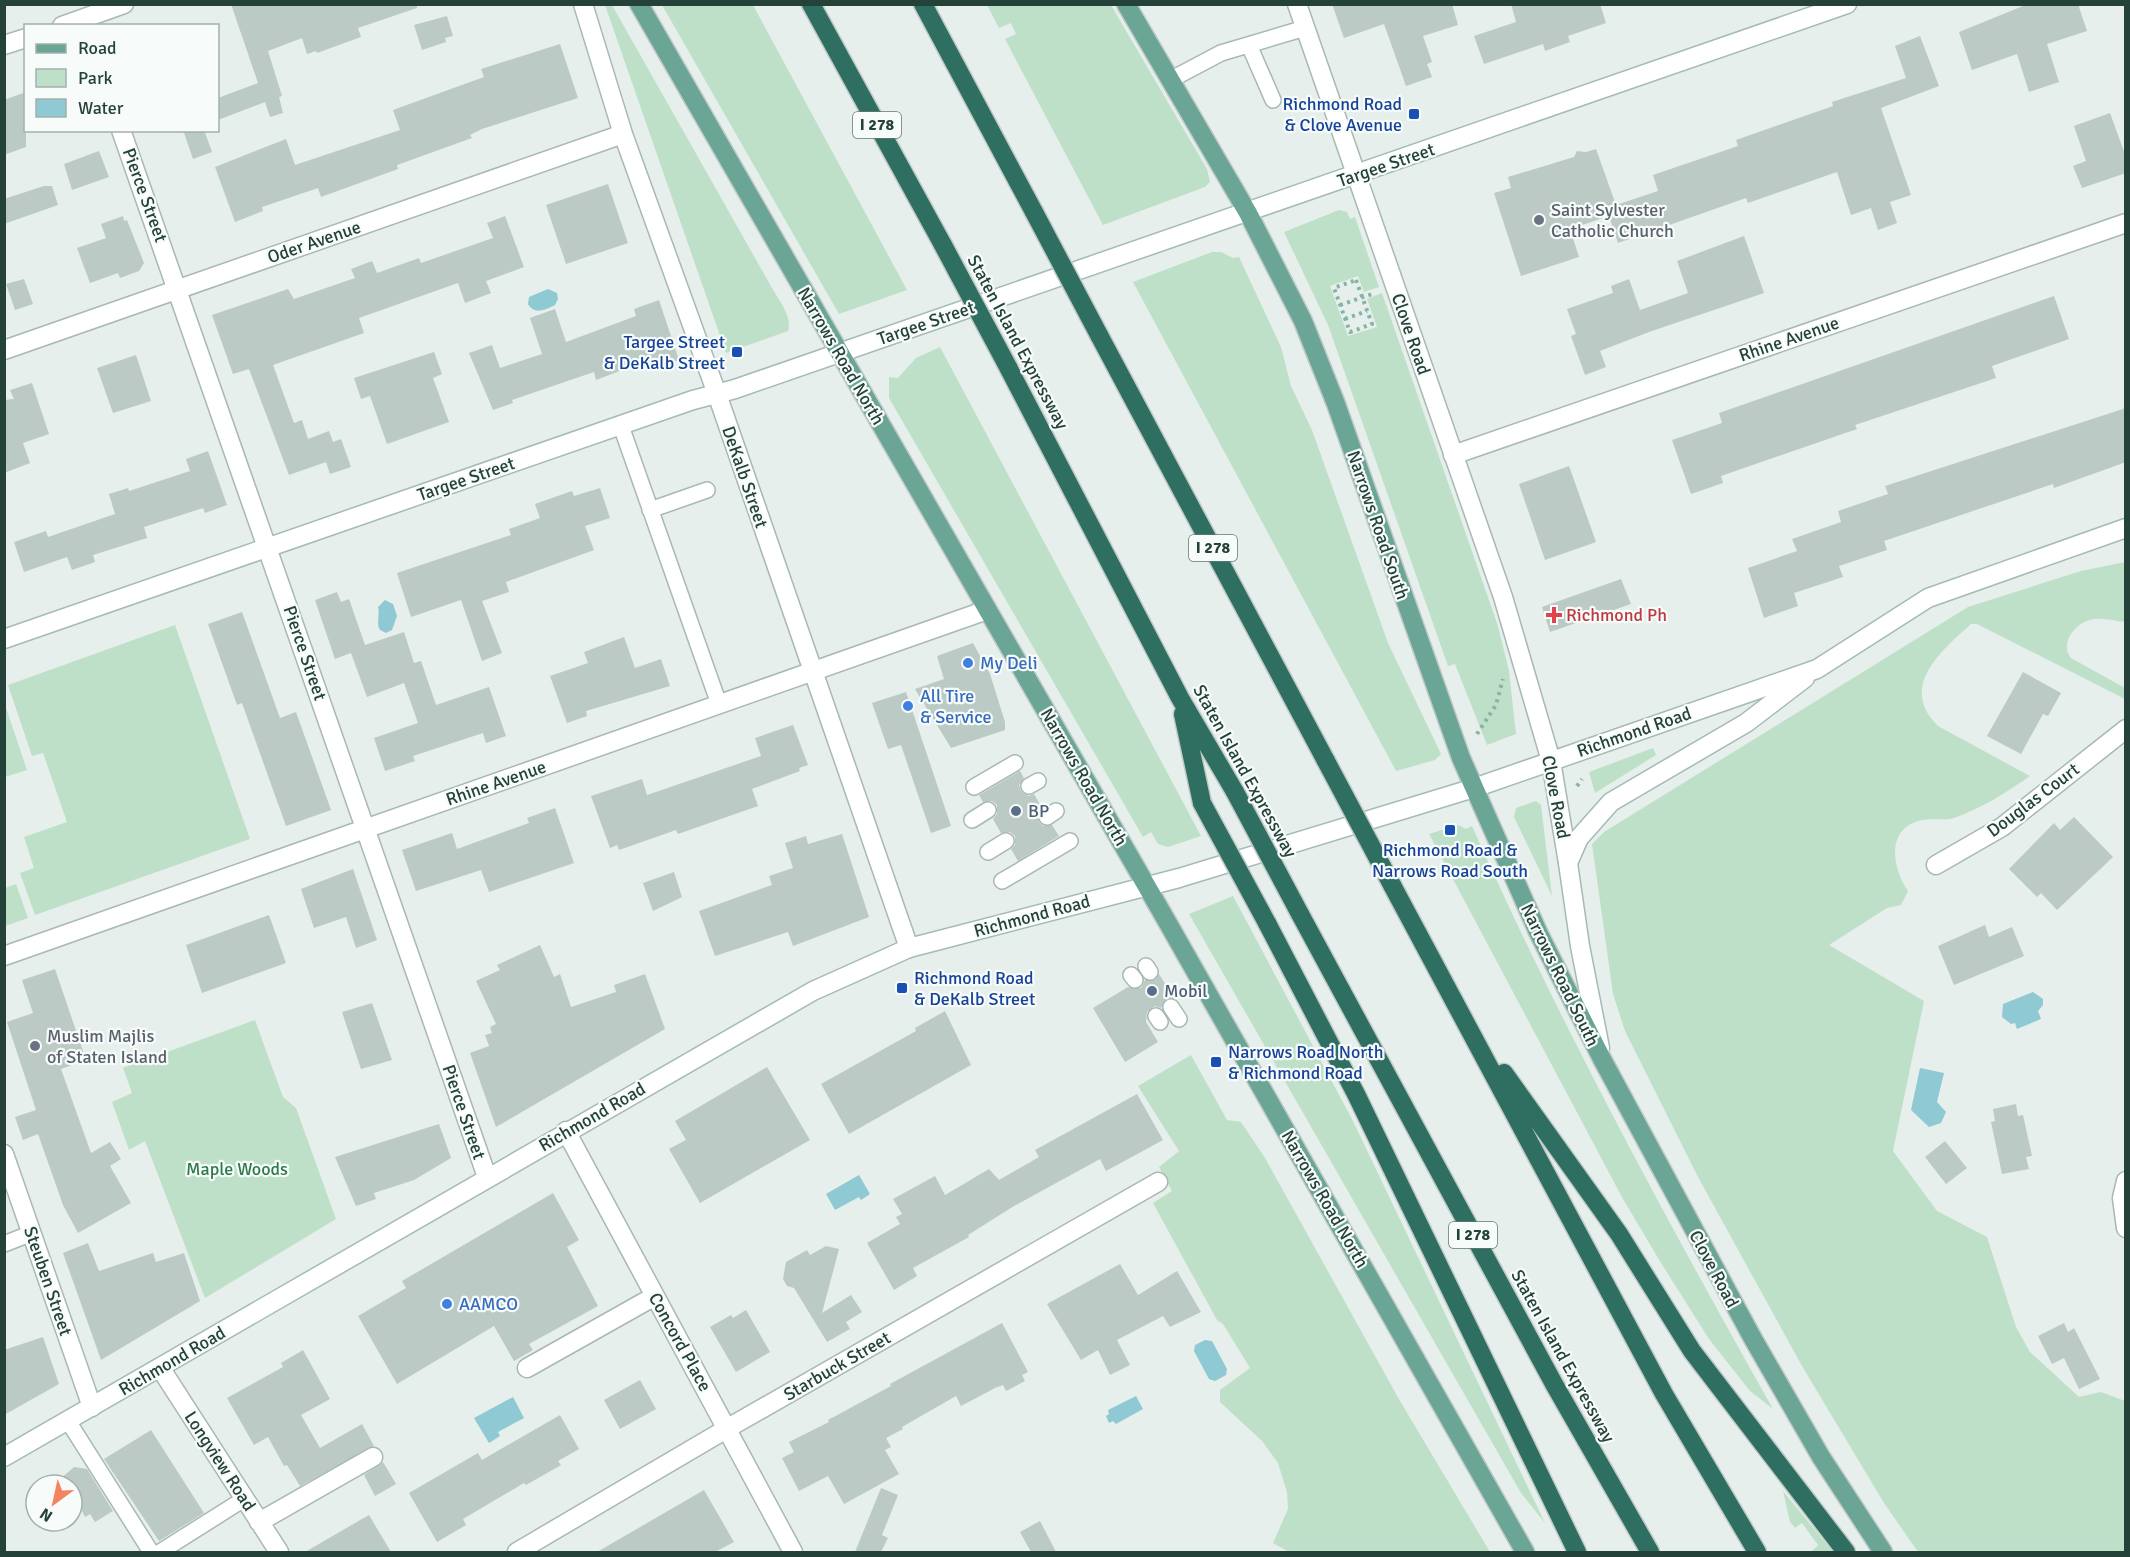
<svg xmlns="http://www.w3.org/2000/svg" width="2130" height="1557" font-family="Signika,sans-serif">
  <rect width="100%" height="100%" fill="#e6efeb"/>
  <!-- green -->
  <path fill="#bfe0c8" d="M605,5H612L772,288C779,300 793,318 788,331L726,353Z
    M662,5H753L907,290L839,314Z
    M987,5H1111L1207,169L1210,182L1205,187L1103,225L1005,39L1016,34L1011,23L999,28Z
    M1339,210L1347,212L1350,219L1355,217L1379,287L1364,292L1358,276L1330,286L1348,336L1377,327L1367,299L1382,293L1498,626L1509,671L1516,734L1487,745L1455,664L1448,666L1328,325L1284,232Z
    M1212,252H1221L1233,258L1239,257L1281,347L1291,386L1312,430L1388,643L1441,754L1435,760L1396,771L1133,282Z
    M940,347L1201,836L1168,847L1158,844L1151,832L1143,837L889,398V377L898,378L916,358Z
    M2125,562V622C2114,621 2098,616 2087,621C2073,626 2060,645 2071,658L2125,688V699L1977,624H1971C1941,651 1898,687 1938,726L2030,776C2006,793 1982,808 1954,818C1944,821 1932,818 1922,820C1885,828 1892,868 1908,891L1901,905L1887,908L1829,945L1924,1001L1893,1151L1937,1211L1987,1237L2016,1327L2030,1352L2079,1397L2101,1392L2125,1401V1552H1918L1884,1503L1802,1366L1698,1177L1625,1031L1613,994L1592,844L1604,832L1968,607L2081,571Z
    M175,625L250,839L35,915L20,873L34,868L24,837L67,822L43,753L32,756L8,685Z
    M5,705L27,770L5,777H4Z
    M1653,748L1656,755L1595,793L1589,772Z
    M1536,801L1541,805L1552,896L1514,817L1516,808Z
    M1458,825L1466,829L1472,826C1561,1026 1666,1219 1773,1409L1750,1391L1709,1339L1661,1263L1623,1199L1429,834Z
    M16,884L28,918L5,926V888Z
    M1233,896L1353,1121L1545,1523L1521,1493L1189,914Z
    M255,1020L283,1097L296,1108L336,1219L205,1298L145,1141L129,1150L112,1102L132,1093L123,1068Z
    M1191,1055L1227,1120L1241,1122L1265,1158L1400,1401L1490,1552H1289L1273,1543L1288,1509L1287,1492L1278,1463L1262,1441L1220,1402V1390L1250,1368L1223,1324L1217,1320L1153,1203L1172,1191L1159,1167L1179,1151L1138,1086Z
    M1783,1491L1833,1552H1811L1818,1545L1802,1523L1795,1528L1790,1522Z"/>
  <!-- water -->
  <path fill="#8ec9d4" d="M548,289L557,293L558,299L555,305C546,310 534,315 528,304L529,297Z
    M385,600L393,604L397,616L392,630L386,633L380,630C376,624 380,614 378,607Z
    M2033,992L2043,999V1005L2038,1011L2041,1019L2017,1029L2015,1023L2011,1024L2002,1017L2003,1004Z
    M1920,1068L1944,1073L1937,1102L1946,1112L1941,1123L1929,1127L1911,1110Z
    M859,1175L870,1194L861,1200L859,1197L835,1210L826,1194Z
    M1205,1340L1212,1341L1227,1369L1226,1375L1215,1381L1209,1379L1194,1351L1195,1345Z
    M1136,1396L1143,1409L1116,1424L1113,1421L1109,1423L1106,1416L1109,1414L1108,1410Z
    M513,1397L524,1418L498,1432L500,1436L489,1443L474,1418Z"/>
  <!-- building -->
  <path fill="#bbcac4" d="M231,4H417V8L358,28L361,37L317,53L316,51L307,54L302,38L268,51L282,96L279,97L283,113L270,117L265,102L218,120V98L258,83Z
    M1332,4H1452L1458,25L1423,36L1432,62L1427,64L1432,77L1406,86L1384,24L1344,38Z
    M1511,4H1600L1606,23L1568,36L1570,42L1545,51L1543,44L1484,64L1474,36L1516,22Z
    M2028,4H2078L2087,31L2047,44L2059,82L2029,92L2017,54L1972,70L1959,32Z
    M447,16L453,36L445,38L446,42L422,50L414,25Z
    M1920,36L1939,86L1881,108L1911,195L1890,202L1897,223L1878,230L1871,208L1851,215L1837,172L1748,203L1746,198L1618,243L1609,216L1570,229L1579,257L1521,276L1494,193L1511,188L1508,177L1574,157L1577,151L1586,152L1596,149L1616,205L1658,191L1653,175L1738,146L1736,140L1833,106L1832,102L1906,78L1895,46Z
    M560,44L578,98L482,129L470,135L472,138L397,165L398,169L321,197L318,188L262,207L263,211L235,222L215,167L286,139L295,165L400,130L393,110L484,77L481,69Z
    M26,92V147L4,155V100Z
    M2110,113L2126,157V173L2082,188L2073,166L2086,161L2074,126Z
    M183,130H204L212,152L193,159Z
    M99,151L109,177L72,190L64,164Z
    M608,184L628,243L566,264L546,205Z
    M44,186H52L58,205L4,224V199Z
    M123,216L124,221L127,220L144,263L139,271L120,278L118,273L90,283L77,248L106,238L101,224Z
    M505,216L524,267L486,281L491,293L465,303L458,283L359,318L364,333L273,365L294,423L302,420L308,439L329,431L333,442L341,439L351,467L330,474L326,462L289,475L249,369L233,374L212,315L288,289L294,299L355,278L351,269L372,261L377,273L419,258L421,263L493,238L487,223Z
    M1744,236L1764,293L1649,332L1600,351L1606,367L1585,375L1571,336L1576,334L1567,309L1613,293L1611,286L1629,279L1640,310L1688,293L1677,261Z
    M24,279L33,304L15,310L6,284Z
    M2054,296L2069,339L1992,366L1996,378L1855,425L1857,429L1721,476L1723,483L1691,494L1672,440L1722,423L1719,413Z
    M659,300L679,360L654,369L651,359L596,380L594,372L512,400L513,403L493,410L469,353L492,345L500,368L542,354L530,318L555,309L566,342L636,316L634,309Z
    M434,352L442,374L433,378L449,422L387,444L370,396L361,399L354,378Z
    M136,355L151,401L113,413L97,368Z
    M32,383L49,434L23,443L30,463L4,473V400L14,399L10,390Z
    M2126,408V462L2054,488L2053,484L1884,541L1887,550L1839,566L1843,577L1794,593L1798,606L1764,618L1748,568L1797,551L1792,539L1841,522L1838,511L1888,494L1885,486Z
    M208,451L227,505L205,513L203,508L144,527L147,538L93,555L95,562L72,570L67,557L24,572L14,542L46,531L48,537L115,514L109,494L128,488L129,491L190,471L186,459Z
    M1569,466L1596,542L1545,560L1519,484Z
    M600,488L610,518L585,526L594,550L506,582L509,592L482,601L502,653L482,661L461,600L411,617L397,573L511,535L509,529L540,518L535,504L572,491L574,496Z
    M1621,579L1631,604L1550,632L1542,607Z
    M337,592L341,602L349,599L365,645L404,632L414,663L421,661L436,705L489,687L506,736L486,743L483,733L413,756L415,761L385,771L374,738L418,723L404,683L367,697L351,653L335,659L315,600Z
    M242,612L280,718L296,712L331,810L286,826L242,703L237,705L208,624Z
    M624,637L635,668L661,659L670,686L586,711L587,716L567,723L550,676L588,663L584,652Z
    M973,643L990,674L1005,722V730L951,748L915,689L944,679L937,656Z
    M2023,672L2061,693L2048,716L2043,714L2021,754L1987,736Z
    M906,692L951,826L931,833L901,745L888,749L872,703Z
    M793,725L808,765L799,768L800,771L752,789L758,806L678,834L676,830L619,850L617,845L610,848L591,796L642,779L647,795L761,756L755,738Z
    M1020,771L1024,778L1019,785L1021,791L1028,796L1034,794L1042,808L1038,813L1039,822L1043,826L1052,825L1059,836L1018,861L1011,849L1015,845V836L1010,832L1001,833L993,819L997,814V805L992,801L983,802L979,795Z
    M555,808L574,863L489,892L481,870L416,891L402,850L452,833L457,849L529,823L527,818Z
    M2074,817L2113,857L2057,910L2041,893L2037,897L2009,869L2054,823L2060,830Z
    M842,834L869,917L793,946L788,932L715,956L699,911L772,885L769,876L793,868L785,843L806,836L808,844Z
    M353,869L377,940L356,948L346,917L314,928L301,889Z
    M674,872L682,897L653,911L643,883Z
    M269,915L286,963L202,993L186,945Z
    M1985,925L1989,937L2012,927L2024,956L1954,985L1938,946Z
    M540,945L554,977L560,974L571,1007L616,992L614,985L645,974L665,1029L496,1127L470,1053L489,1046L485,1035L492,1033L490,1027L496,1024L476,981L500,970L497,965Z
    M55,969L86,1060L61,1069L91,1153L110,1142L121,1159L110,1166L131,1203L78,1233L63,1205L38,1134L23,1140L15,1117L36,1110L7,1022L33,1013L22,980Z
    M1159,974L1174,998L1166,999L1161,1008L1155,1006L1147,1012L1146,1022L1158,1042L1125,1062L1093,1008L1128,987L1141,988L1145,980H1155Z
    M372,1003L392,1060L361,1069L342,1012Z
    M945,1011L971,1065L849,1134L821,1084L916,1031L915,1028Z
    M767,1067L810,1140L700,1203L669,1149L686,1140L675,1121Z
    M1137,1094L1163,1140L1106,1171L1100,1159L1014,1206L968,1235L969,1237L913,1268L917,1276L894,1290L867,1243L900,1224L896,1217L902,1214L893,1199L935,1176L945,1195L989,1169L999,1180L1039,1157L1035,1150Z
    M2016,1104L2018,1116L2023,1115L2032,1156L2026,1157L2029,1169L2002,1174L1991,1122L1995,1121L1993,1109Z
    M439,1124L451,1158L414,1180L374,1193L376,1199L356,1206L335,1157Z
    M1945,1141L1967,1168L1946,1184L1925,1157Z
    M553,1193L579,1240L567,1247L598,1306L529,1344L533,1350L514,1361L494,1326L397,1384L358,1316L406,1288L402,1281Z
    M88,1243L99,1271L153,1253L156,1262L184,1253L200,1301L101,1360L63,1253Z
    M826,1246L839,1249L822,1313L851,1295L862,1312L846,1322L850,1329L827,1342L794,1288L787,1286L783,1279L786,1262L807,1250L810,1255Z
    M1120,1264L1138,1295L1177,1271L1201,1312L1170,1327L1163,1316L1117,1340L1130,1365L1110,1375L1098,1350L1081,1360L1047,1304Z
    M746,1310L770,1352L736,1372L710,1327L731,1315L733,1318Z
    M1002,1323L1028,1372L1022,1375L1025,1381L1006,1391L1003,1385L995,1388L961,1406L956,1396L902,1427L903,1429L886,1438L891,1447L885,1450L899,1474L844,1504L828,1476L799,1491L782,1458L794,1452L789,1442L829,1422L828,1420L891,1386L890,1384Z
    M2064,1323L2068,1332L2074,1328L2100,1379L2079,1389L2064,1358L2052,1364L2038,1336Z
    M43,1337L59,1384L4,1415V1350Z
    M303,1350L330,1399L301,1415L320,1448L362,1424L374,1446L300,1486L287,1465L284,1466L268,1437L254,1445L227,1398L283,1367L281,1363Z
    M640,1380L656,1409L620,1429L604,1400Z
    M560,1415L579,1449L558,1461L561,1465L526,1485L524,1483L463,1519L466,1525L437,1542L409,1493L478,1453L482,1460Z
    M151,1430L204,1513L159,1541L104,1459Z
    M383,1462L396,1484L375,1496L364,1475Z
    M74,1467L87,1469L113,1511L95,1522L90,1514L85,1517L81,1509L72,1515V1485H53Z
    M881,1488L898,1495L882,1535L888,1538L881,1552H855Z
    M704,1490L734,1542L715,1552H597Z
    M369,1515L391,1552H305Z
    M1040,1521L1056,1552H1031L1020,1532Z"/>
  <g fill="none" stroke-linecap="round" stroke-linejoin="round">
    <defs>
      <path id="service" d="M1249,45L1273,100
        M1170,80L1221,53L1305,28
        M621,426L719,704
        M650,510L707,490
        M1029,786L1038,781
        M974,787L1015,763
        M1047,817L1056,811
        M972,820L988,810
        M988,852L1006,841
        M1002,881L1070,841
        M1146,966L1150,972
        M1131,975L1135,980
        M1171,1007L1179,1019
        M1156,1016L1160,1022
        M4,1244L32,1233
        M68,1421L151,1552
        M160,1552L244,1499"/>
      <path id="minor" d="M583,4L623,134L717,394L909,948
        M62,26L124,4
        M4,45L26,38
        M121,130L487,1177
        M4,350L623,134
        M1453,455L2126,223
        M1936,865L2002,827L2126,729
        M4,956L987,610
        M566,1131L793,1552
        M4,1154L92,1407
        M2126,1181L2122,1198L2126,1228
        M527,1368L655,1296
        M161,1369L279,1552
        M259,1522L373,1457
        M517,1552L728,1428L1158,1182"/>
      <path id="tertiary" d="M1297,4L1503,597L1551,761L1568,863"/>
      <path id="secondary" d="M4,639L693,400L735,389L1847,4
        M1600,1048L1580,946L1568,863L1579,838L1611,802L1746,723L1805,678
        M4,1457L813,991L909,948L1179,878L1474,788L1817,669L1928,598L2126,528"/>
      <path id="primary" d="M639,4L1165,918L1525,1552
        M1126,4L1248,213L1303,321L1336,404L1461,758L1538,932L1602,1059L1752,1337L1821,1457L1883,1552"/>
      <path id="motorway" d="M811,4L943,245
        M923,4L1034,212
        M1099,335L1326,761
        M1008,367L1180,698L1235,792
        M1183,714L1202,803
        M1392,885L1664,1394L1757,1552
        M1300,914L1554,1384L1650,1552
        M1267,923L1356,1094L1577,1552
        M1504,1073L1619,1234L1692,1351L1846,1552"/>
    </defs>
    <!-- service casing -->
    <use href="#service" stroke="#a8b8b2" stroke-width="18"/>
    <!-- minor casing -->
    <use href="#minor" stroke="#a8b8b2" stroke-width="21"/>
    <!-- tertiary casing -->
    <use href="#tertiary" stroke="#a8b8b2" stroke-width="21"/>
    <!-- secondary casing -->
    <use href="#secondary" stroke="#a4bbb3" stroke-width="21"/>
    <!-- primary casing -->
    <use href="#primary" stroke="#c2cac8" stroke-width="21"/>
    <!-- motorway casing -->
    <use href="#motorway" stroke="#c2cac8" stroke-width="21"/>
    <!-- path -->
    <path stroke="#86b3a5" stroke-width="4" stroke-dasharray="3 4.5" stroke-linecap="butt" d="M1356,280L1372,324L1350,332L1334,288Z
      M1340,305L1375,293
      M1345,319L1367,311
      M1477,734L1496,705L1503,679
      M1577,786L1582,779"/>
    <!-- service -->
    <use href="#service" stroke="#fff" stroke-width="15"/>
    <!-- minor -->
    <use href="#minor" stroke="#fff" stroke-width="18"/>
    <!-- tertiary -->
    <use href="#tertiary" stroke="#fff" stroke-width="18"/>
    <!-- secondary -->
    <use href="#secondary" stroke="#fff" stroke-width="18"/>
    <!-- primary -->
    <use href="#primary" stroke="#6aa596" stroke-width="18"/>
    <!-- motorway -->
    <use href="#motorway" stroke="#2f6f62" stroke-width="18"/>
    <defs>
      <path id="motorway-bridge" d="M1034,212L1099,335
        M943,245L1008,367
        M1326,761L1392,885
        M1235,792L1300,914
        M1202,803L1267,923"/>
    </defs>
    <!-- motorway-bridge casing -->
    <use href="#motorway-bridge" stroke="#c2cac8" stroke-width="21" stroke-linecap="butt"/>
    <!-- motorway-bridge -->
    <use href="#motorway-bridge" stroke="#2f6f62" stroke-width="18"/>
  </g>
  <!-- markers -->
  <g fill="#1a4fb4" stroke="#f7fbf9" stroke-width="2">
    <rect x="1408" y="108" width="12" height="12" rx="3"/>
    <rect x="731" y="346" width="12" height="12" rx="3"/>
    <rect x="1444" y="824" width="12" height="12" rx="3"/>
    <rect x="896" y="982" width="12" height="12" rx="3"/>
    <rect x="1210" y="1056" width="12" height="12" rx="3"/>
  </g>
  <g fill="#6b7280" stroke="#f7fbf9" stroke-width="2">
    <circle cx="1539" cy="220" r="6"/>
    <circle cx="35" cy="1046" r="6"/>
  </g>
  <path fill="#e0444e" stroke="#f7fbf9" stroke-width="2" d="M1551 606h6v6h6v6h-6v6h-6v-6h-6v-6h6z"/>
  <g fill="#3f7fe0" stroke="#f7fbf9" stroke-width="2">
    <circle cx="968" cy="663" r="6"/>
    <circle cx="908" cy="706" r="6"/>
    <circle cx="447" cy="1304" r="6"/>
  </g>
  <g fill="#5c6f8a" stroke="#f7fbf9" stroke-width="2">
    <circle cx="1016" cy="811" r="6"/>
    <circle cx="1152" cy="991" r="6"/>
  </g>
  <g text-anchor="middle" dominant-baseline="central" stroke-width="4.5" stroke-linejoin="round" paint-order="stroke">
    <!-- shield labels -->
    <g fill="#f7fbf9" stroke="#637a73" stroke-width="1.5">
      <rect x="853" y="112" width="48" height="26" rx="4.5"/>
      <rect x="1189" y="535" width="48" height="26" rx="4.5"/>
      <rect x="1449" y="1222" width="48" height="26" rx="4.5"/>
    </g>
    <g font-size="16" font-weight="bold" fill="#24423a">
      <text x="877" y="125">I 278</text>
      <text x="1213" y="548">I 278</text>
      <text x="1473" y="1235">I 278</text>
    </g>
    <!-- transit labels -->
    <g font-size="18" fill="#164399" stroke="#f7fbf9" text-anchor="end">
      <text x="1402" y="104">Richmond Road<tspan x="1402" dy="21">&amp; Clove Avenue</tspan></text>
      <text x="725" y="342">Targee Street<tspan x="725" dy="21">&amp; DeKalb Street</tspan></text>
      <text x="1450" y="850" text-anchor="middle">Richmond Road &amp;<tspan x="1450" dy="21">Narrows Road South</tspan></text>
      <text x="914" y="978" text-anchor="start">Richmond Road<tspan x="914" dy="21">&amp; DeKalb Street</tspan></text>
      <text x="1228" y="1052" text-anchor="start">Narrows Road North<tspan x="1228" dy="21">&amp; Richmond Road</tspan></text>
    </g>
    <!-- street labels -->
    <g font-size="18" fill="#24423a" stroke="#f7fbf9">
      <text transform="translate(1386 165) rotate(-19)">Targee Street</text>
      <text transform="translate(145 195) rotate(70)">Pierce Street</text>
      <text transform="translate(314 242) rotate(-19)">Oder Avenue</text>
      <text transform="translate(926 323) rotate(-19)">Targee Street</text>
      <text transform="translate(1411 334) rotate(71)">Clove Road</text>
      <text transform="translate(1789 339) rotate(-19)">Rhine Avenue</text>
      <text transform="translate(1018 342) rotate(62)">Staten Island Expressway</text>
      <text transform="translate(841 356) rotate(60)">Narrows Road North</text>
      <text transform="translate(745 477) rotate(71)">DeKalb Street</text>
      <text transform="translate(466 479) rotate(-19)">Targee Street</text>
      <text transform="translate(1378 525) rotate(71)">Narrows Road South</text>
      <text transform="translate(305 653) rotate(71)">Pierce Street</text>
      <text transform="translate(1634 732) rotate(-19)">Richmond Road</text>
      <text transform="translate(1245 771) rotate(61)">Staten Island Expressway</text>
      <text transform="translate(1084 777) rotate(60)">Narrows Road North</text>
      <text transform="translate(496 783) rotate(-19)">Rhine Avenue</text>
      <text transform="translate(1556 797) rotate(79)">Clove Road</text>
      <text transform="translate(2033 800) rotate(-37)">Douglas Court</text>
      <text transform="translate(1032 916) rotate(-15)">Richmond Road</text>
      <text transform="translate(1560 975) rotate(64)">Narrows Road South</text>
      <text transform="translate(464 1112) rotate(71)">Pierce Street</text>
      <text transform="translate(592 1117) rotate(-30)">Richmond Road</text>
      <text transform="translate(1325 1199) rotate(60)">Narrows Road North</text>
      <text transform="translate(1714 1269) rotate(62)">Clove Road</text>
      <text transform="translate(48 1281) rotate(71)">Steuben Street</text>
      <text transform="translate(680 1342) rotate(61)">Concord Place</text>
      <text transform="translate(1563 1356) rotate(61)">Staten Island Expressway</text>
      <text transform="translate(172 1361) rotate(-30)">Richmond Road</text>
      <text transform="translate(837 1366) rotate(-30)">Starbuck Street</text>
      <text transform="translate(220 1461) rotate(57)">Longview Road</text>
    </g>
    <!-- worship labels -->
    <g font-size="18" fill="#5b616d" stroke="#f7fbf9" text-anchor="start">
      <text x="1551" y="210">Saint Sylvester<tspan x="1551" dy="21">Catholic Church</tspan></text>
      <text x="47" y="1036">Muslim Majlis<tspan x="47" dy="21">of Staten Island</tspan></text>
    </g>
    <!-- health labels -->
    <g font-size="18" fill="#be3a42" stroke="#f7fbf9" text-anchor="start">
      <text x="1566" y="615">Richmond Ph</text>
    </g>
    <!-- shop labels -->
    <g font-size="18" fill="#366cbe" stroke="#f7fbf9" text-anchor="start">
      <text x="980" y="663">My Deli</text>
      <text x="920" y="696">All Tire<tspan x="920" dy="21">&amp; Service</tspan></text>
      <text x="459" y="1304">AAMCO</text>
    </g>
    <!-- service labels -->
    <g font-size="18" fill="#4e5e75" stroke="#f7fbf9" text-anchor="start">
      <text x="1028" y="811">BP</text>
      <text x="1164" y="991">Mobil</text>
    </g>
    <!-- park labels -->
    <g font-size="18" fill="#2d7a4b" stroke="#f7fbf9">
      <text x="237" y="1169">Maple Woods</text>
    </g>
  </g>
  <!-- border -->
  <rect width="2130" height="1557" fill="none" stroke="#24423a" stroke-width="12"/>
  <!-- legend -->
  <rect x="24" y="24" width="195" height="108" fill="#f7fbf9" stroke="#a3b1ad" stroke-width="1.5"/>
  <rect x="36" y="44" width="30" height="9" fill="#6aa596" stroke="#a3b1ad" stroke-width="1.5"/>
  <text x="78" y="54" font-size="18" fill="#24423a">Road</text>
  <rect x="36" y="69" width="30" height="18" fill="#bfe0c8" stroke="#a3b1ad" stroke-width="1.5"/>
  <text x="78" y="84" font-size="18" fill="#24423a">Park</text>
  <rect x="36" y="99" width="30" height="18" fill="#8ec9d4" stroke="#a3b1ad" stroke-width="1.5"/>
  <text x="78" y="114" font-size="18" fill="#24423a">Water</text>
  <!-- north arrow -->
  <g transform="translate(54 1503) rotate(213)"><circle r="28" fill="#f7fbf9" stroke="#a3b1ad" stroke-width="1.5"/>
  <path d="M0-4.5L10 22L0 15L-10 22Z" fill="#f4845f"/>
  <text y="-9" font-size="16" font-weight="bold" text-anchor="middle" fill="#24423a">N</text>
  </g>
</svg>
